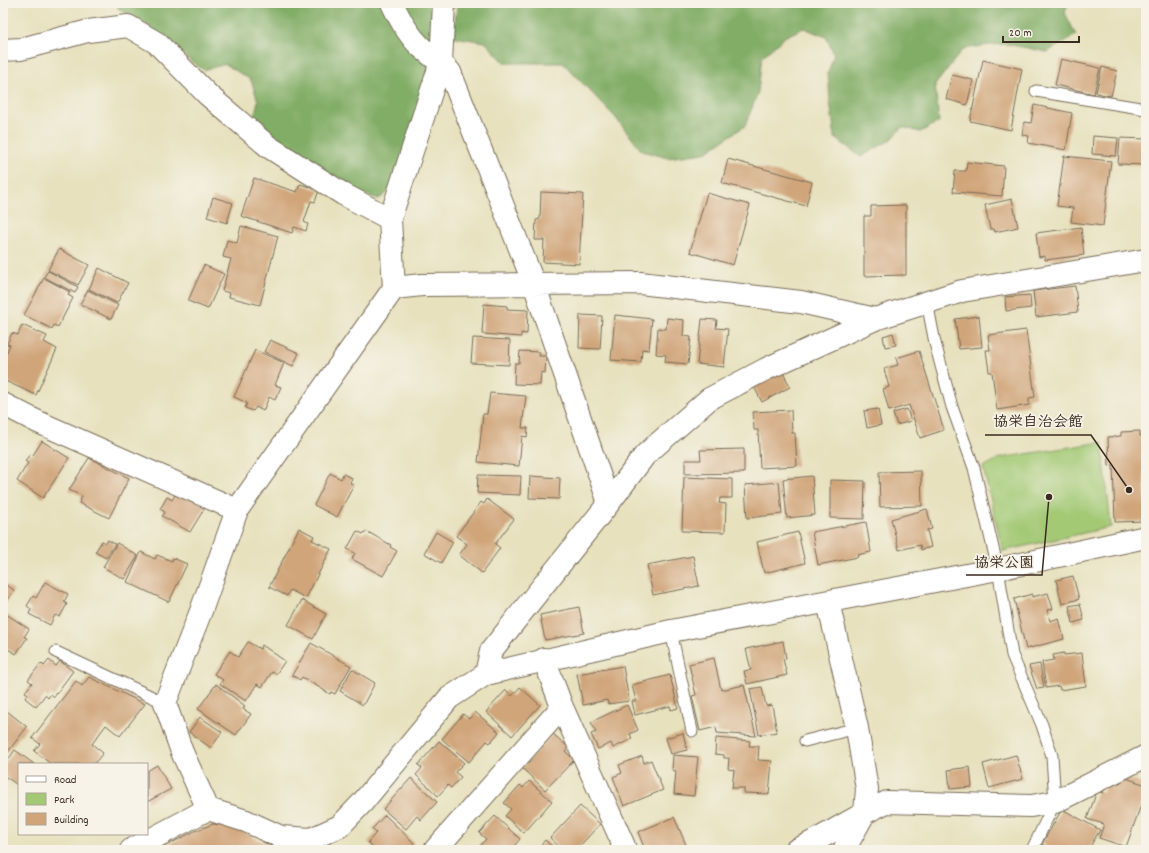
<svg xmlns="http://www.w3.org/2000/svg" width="1149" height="853" font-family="Dekko,'Klee One',sans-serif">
  <rect width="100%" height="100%" fill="#f7f3e8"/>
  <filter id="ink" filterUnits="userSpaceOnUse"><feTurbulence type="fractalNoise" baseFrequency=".025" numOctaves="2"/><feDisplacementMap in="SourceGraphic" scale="8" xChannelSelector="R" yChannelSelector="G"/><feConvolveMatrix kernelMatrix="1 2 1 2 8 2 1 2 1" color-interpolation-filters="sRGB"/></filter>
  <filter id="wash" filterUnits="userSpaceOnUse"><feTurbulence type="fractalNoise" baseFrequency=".012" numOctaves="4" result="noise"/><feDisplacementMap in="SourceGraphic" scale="16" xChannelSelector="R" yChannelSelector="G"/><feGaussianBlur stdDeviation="0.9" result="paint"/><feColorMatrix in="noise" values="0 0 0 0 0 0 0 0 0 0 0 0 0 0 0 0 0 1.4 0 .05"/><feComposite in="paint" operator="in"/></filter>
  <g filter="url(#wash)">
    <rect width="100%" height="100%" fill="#e7e1be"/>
    <!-- green -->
    <path fill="#a3c974" stroke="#6f7a49" d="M1102,442L1111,527L1003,551L983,467L1000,458Z"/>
    <!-- forest -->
    <path fill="#82ad66" stroke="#5e6c42" d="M117,3H436L432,66L392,189L379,199L339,186L288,147L254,117L258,101L251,80L225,64L204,70L190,61L167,38L118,8Z
      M457,3H967L986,7L990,3H1068L1065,13L1076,35L1047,52L1007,44L988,45L963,49L935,85L939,122L920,132L902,127L890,140L861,157L835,138L830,101L828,73L834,54L826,37L804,28L786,36L762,57L758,92L745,126L704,153L668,158L642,151L615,117L563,63H505L485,42L454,37Z"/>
    <g id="blocks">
      <!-- building -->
      <path fill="#d0a57a" d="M1061,59L1100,68L1094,94L1055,85Z
        M983,60L1022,69L1011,130L970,121Z
        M1102,67L1117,71L1111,96L1096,93Z
        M952,75L973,80L967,105L946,99Z
        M1034,105L1072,113L1066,150L1028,143L1029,136L1022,135L1024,122L1031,123Z
        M1093,136L1118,138L1116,156L1092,154Z
        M1120,138L1146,139V165L1118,164Z
        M1064,156L1111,161L1103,226L1071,222L1073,208L1057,206Z
        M728,159L812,182L806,206L722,183Z
        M967,162L1004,166L1002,196L953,192L955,171H966Z
        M254,178L297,192L300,184L319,190L315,202L311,201L304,222L308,224L306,231L294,227L292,233L241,216Z
        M541,192L583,194L579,264L543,262L544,240H535L536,220L540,219Z
        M707,193L750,205L733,265L690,252Z
        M213,197L233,203L227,223L207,217Z
        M1012,199L1018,227L995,232L994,229H990L985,205Z
        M906,205V275L864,276V216H871V206Z
        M241,226L278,236L260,305L229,297L230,293L222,291L231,259L223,257L227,240L237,243Z
        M1081,227L1084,255L1045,260V256L1039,257L1036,233Z
        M59,249L89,265L78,285L48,270Z
        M204,265L224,274L208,309L188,301Z
        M99,268L128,283L117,303L89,289Z
        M48,271L78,287L75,293L44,277Z
        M44,278L70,292L68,295L73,298L58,327L54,325L52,329L24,315Z
        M1075,286L1078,312L1036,317L1033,291Z
        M88,290L118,305L111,319L80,304Z
        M1030,295L1031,308L1006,311L1005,297Z
        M484,304L507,306V309L528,310L527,334L521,333V337L482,334Z
        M580,315L602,316L600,349L579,348Z
        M615,315L652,319L649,350L642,349L641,362L611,360Z
        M979,316L982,347L959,349L955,319Z
        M667,318L684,320L683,336L691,337L688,364L665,362L666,355L656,354L658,328L666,329Z
        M702,319L717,320L716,328L728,329L724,367L697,364Z
        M22,325L47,336L44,342L57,349L36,395L3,380V360L10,345L7,344L12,333L18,335Z
        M1026,330L1035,397L1029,398V405L997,410L992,372H989L986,350H990L988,335Z
        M893,333L896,345L885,347L883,336Z
        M473,338L510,340L509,365L471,363Z
        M270,340L299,353L293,366L264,352Z
        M255,350L284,363L275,385L281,387L275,400L269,397L263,411L256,407L253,411L245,408L247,403L234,397Z
        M520,351L540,352L539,356H546L545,373L541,372L540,385L514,384L515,363H519Z
        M919,351L944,430L920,438L909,405L889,411L883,389L889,387L884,369L898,365L896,358Z
        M782,370L790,387L762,402L753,385Z
        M490,393L526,396L522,428H528L527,437L522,436L519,466L478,462L483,414H487Z
        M878,409L881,425L867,428L864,411Z
        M907,409L911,421L897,425L893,413Z
        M791,410L792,433H795L797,466L760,468L758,430H754L753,412Z
        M1140,431V436H1143L1146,521L1115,522L1113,465L1109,466L1108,437L1121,436V432Z
        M42,441L69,458L43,498L17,481L28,463L25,461L30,454L33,455Z
        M744,449V473L685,474V460H701L700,450Z
        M89,458L129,478L109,518L79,503L82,496L69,490Z
        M921,471L922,506L880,507L879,472Z
        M330,473L341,479L343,474L352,478L350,483L354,485L337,517L314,505Z
        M478,475L521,476L520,495L477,493Z
        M530,476L560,478L559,499L529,498Z
        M812,476L815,515L787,518L783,479Z
        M684,477L732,479V498H720L719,503L726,504L725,532L682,531Z
        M830,480L865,481L864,519L830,518Z
        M779,482L782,514L747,518L745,485Z
        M178,490L206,506L190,532L162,516L165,512L160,509L167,497L172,500Z
        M487,499L514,519L495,544L500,548L482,573L459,555L467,544L456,536L481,502L484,504Z
        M927,509L932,529L927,530L931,547L921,550L920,545L899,550L891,519Z
        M866,522L871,552L857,555L858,557L818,565L812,532Z
        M299,528L314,536L312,540L331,549L306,598L290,590L287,596L269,587Z
        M357,531L363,534L366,531L391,545L390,547L397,551L383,576L352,559L355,553L347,549Z
        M436,532L453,542L441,563L424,553Z
        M798,532L805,563L764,573L757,542Z
        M108,540L115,544L106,558L95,552L102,541L106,543Z
        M117,543L138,556L124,579L103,567Z
        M141,552L155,559L157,555L172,561L173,558L187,564L169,602L127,582Z
        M693,556L699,586L653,595L647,565Z
        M1073,576L1079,599L1062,604L1056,580Z
        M45,582L68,594L64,602L67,604L60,617L55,615L50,625L29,614L31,609L27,606L33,596L36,598Z
        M3,583L14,590L3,608Z
        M1048,593L1053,609L1047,610L1050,621L1059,618L1064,639L1026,649L1014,599L1032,594V597Z
        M302,600L326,614L313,639L288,625Z
        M1080,604L1084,620L1073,623L1069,606Z
        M579,607L584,633L545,640L540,615Z
        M3,612L29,629L24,637L27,638L16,654L3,646Z
        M783,641L786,658L783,659L787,675L747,684L744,671L751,670L746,649Z
        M248,642L260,649L262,645L285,661L276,674L272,672L262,687L257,684L246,701L220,684L223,680L214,674L230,651L238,657Z
        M311,643L351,666L335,694L331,692L330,694L302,677L300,680L292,675Z
        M1064,653V655L1082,653L1086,686L1060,690L1059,686L1046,688L1042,662L1054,660L1053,655Z
        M714,658L721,690L744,685L756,736L717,733L716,727L700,731L692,696L696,695L689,664Z
        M49,660L56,666L60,661L73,671L54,697L51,694L48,698L45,695L36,707L25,698L28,694L25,692L32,683L28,680L41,663L44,666Z
        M1040,664L1044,688L1037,689L1029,666Z
        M623,666L629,701L608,704L607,700L583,705L577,674Z
        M352,669L375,683L363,705L340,691Z
        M670,675L678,708L671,710L670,706L635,715L632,701H636L632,685Z
        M89,677L145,704L120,736L106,725L92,744L103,753L94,764H51L34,751L40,744L32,738L76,681L82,686Z
        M216,684L245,706L243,709L251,714L236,735L198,709Z
        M520,687L540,705L512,736L486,712L506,690L512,696Z
        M762,687L766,706L772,705L777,732L759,735L750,689Z
        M627,705L638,730L630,734L632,739L613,748L611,743L598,749L591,734L596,732L591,722Z
        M7,711L27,727L3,758V716Z
        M475,712L499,732L490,743L487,741L469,762L442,739L463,714L469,719Z
        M200,717L222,732L211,748L189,732Z
        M683,733L687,750L671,754L666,738Z
        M553,734L568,747L565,751L574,760L545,790L522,768Z
        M716,738L750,741L749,746H759L758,760L772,761L769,794L744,793V788H732L734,770L728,769L729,758H724V755L715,754Z
        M439,741L464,763L455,772L461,777L451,788L448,785L438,796L416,775L422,768L418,765Z
        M15,750L34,764H19V786L3,775V767Z
        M673,755L698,757L694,796L674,794L676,771L672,770Z
        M1016,755L1023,779L989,788L983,764Z
        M642,756L644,763L651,760L663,790L624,806L613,777L622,773L619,765Z
        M157,765L171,789L147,802V771Z
        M970,767L972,787L950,789L948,770Z
        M1123,777L1146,785V802L1144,806L1141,805L1126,847L1099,838L1104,824L1087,819L1097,791L1103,793L1105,784L1111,786L1113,780L1120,783Z
        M411,778L437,802L421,820L417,816L406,829L383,809Z
        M529,781L552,801L524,833L505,816L511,809L504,803L520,785L523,788Z
        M580,806L600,824L576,850H563L550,838Z
        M1062,809L1100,830L1088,850H1044L1046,847L1042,844Z
        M385,815L414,843L407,850H370L373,847L368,842L376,833L372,829Z
        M495,816L520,839L511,850H476L486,839L479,833Z
        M674,817L687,847L681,850H645L638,832Z
        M213,824L233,826L278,850H158L195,831Z
        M545,840L556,850H537Z"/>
    </g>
  </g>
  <g filter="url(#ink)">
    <use href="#blocks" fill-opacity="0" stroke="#776a56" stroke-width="1"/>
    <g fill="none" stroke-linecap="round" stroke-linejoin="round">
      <defs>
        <path id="lane" d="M1036,91L1146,109
          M927,302L935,343L952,407L974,468L998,569L1012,655L1042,725L1052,756L1055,802L1032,850
          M671,631L692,731
          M56,652L165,703
          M805,741L857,728"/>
        <path id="street" d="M392,3C399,18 409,36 421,47C431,56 441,62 450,72L534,284L609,503L491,651L486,674
          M3,50L21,49L88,31L128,26L157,43L208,95L269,147L343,194L390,219L394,288
          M390,219L441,62L444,3
          M3,404L38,422L237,510
          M609,503L645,455L709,399L766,369L875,319L962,291L1146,260
          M828,602L857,728L867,789L865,812L844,850
          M544,659L562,707L624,846L621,850
          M208,809L182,752L165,703L201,611L237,510L394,288L422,285L640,283L801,302L875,319
          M131,850L208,809L246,821L281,837L311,839L340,826L362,803L449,698L486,674L671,631L998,569L1146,537
          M435,850L562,707
          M796,850C828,836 855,816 887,802L1031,806L1055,802L1146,756"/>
      </defs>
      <!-- lane casing -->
      <use href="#lane" stroke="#776a56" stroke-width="13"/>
      <!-- street casing -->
      <use href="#street" stroke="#776a56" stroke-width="24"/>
      <!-- lane -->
      <use href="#lane" stroke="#fff" stroke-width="11"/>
      <!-- street -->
      <use href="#street" stroke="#fff" stroke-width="22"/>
    </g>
  </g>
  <!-- callouts -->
  <path fill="none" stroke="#3b2a1e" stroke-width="1.5" d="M1129 490L1091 435H985M1049 497L1042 575H966"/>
  <g fill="#3b2a1e" stroke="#f7f3e8" stroke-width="1.5">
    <circle cx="1129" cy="490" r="4"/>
    <circle cx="1049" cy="497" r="4"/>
  </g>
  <g font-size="15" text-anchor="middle" font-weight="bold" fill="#3b2a1e" stroke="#f7f3e8" stroke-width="3.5" stroke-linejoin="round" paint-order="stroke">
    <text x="1038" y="426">協栄自治会館</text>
    <text x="1004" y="567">協栄公園</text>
  </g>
  <!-- margin -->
  <rect width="1149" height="853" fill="none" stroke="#f7f3e8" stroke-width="16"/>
  <!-- legend -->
  <rect x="18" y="763" width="130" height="72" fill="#f7f3e8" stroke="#aca397"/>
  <rect x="26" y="776" width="20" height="6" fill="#ffffff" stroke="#aca397"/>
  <text x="54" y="783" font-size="12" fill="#3b2a1e">Road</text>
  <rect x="26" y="793" width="20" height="12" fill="#a3c974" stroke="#aca397"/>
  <text x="54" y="803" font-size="12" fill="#3b2a1e">Park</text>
  <rect x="26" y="813" width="20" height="12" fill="#d0a57a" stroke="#aca397"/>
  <text x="54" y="823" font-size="12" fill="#3b2a1e">Building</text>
  <!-- scale -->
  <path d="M1003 36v6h76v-6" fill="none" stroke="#3b2a1e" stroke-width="2"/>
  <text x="1009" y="36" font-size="12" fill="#3b2a1e" stroke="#f7f3e8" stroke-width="3" paint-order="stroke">20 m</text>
</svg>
